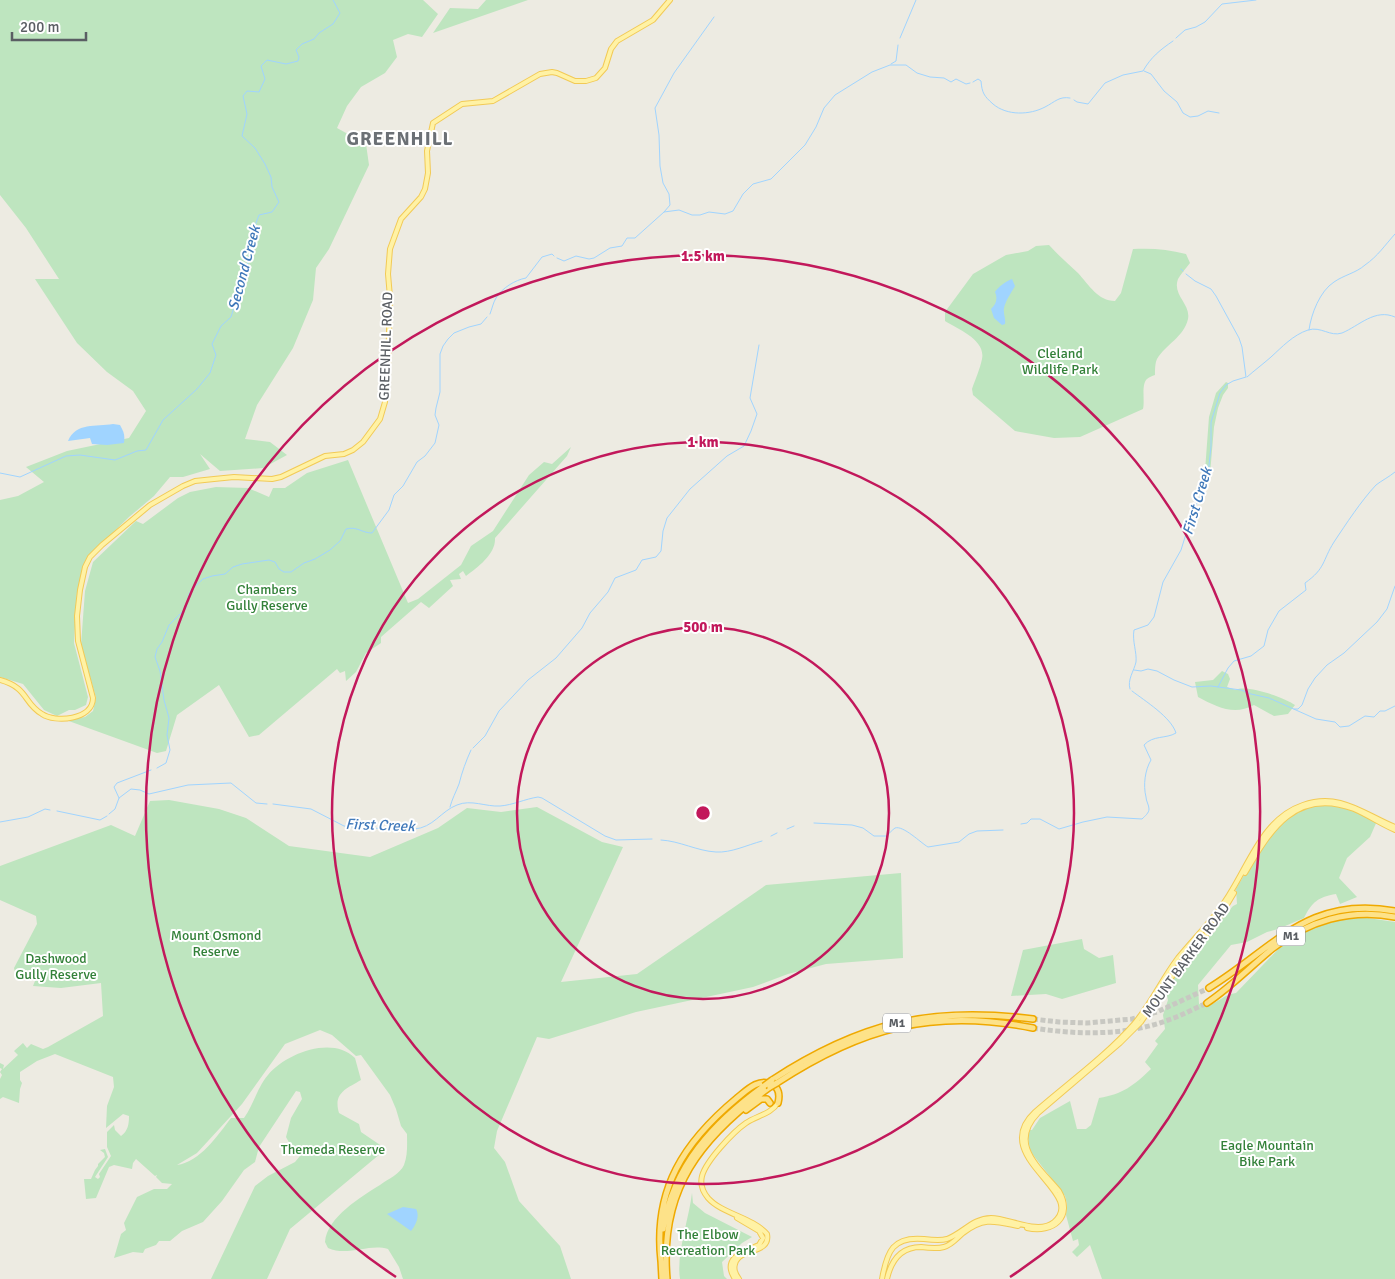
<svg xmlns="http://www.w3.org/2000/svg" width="1395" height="1279" font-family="Signika,sans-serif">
  <rect width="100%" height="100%" fill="#edebe2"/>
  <!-- green -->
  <path fill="#bee5bf" d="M0,0H423L438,14L422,37L408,34L393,40L397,57L385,73L361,87L347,106L337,128L366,144L369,165L329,249L316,268L313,300L293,348L257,405L245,439L270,442L287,455L263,468L220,471L200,454L210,469L183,477H170L154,496L129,517L87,558L77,592L74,643L88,697L86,705L75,710H69L57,716L44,710L23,684L0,677V500L18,496L44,482L26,467L67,451L129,438L146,411L133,391L107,372L77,343L35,279H59L26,228L0,195Z
    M486,0H528L433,33L450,8L478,9Z
    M1049,245C1058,255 1068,264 1078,273C1089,285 1098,301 1115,301L1121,293L1133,249C1151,248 1168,249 1186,254L1190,263C1186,268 1181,274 1178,279C1172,295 1191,304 1188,319C1184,337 1166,344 1157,359C1155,363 1155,370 1155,375C1152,376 1149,377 1147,379C1141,384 1145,401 1143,409L1080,437L1054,438L1015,431L973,395L972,389C975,380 980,369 982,359C986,340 958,329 945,321V312L973,274L1006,255L1028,251L1036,246Z
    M1226,382L1228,383V388L1223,395L1218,408L1214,427L1210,474L1204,484L1209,417L1216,393Z
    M571,447L567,456L495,538C496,554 478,567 466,576L463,571L459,574L461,579L450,580L453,586L429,608L421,602L381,637V643L366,653L356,672L346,681L345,671L340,673L337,669L259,735L249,737L219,685L177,715L166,751L157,753L66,720L85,717L93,711L96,698L81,645L85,591L93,562L136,521L143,524L178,498L190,492L216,487L248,488L269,497L273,488H285L307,473L348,460L408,603L418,599L461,565L471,546L493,531L529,475L544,462L552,464Z
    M1222,671L1228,674L1230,679L1227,687L1236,690C1246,684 1286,698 1295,705L1288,714L1274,716L1254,705C1234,716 1217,707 1198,697L1195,682L1213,680Z
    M169,800L219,809L246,818L289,846L370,857L438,828L467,808L501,812L537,807L602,842L623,847L561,982L637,974L766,885L901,873L903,958L826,964L788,974L753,987L636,1012L549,1039L537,1037L497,1131L494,1148L505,1162L519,1201L560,1246L571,1279H403L399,1267L388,1249C369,1243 348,1257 328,1248L325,1242C327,1217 361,1197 380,1185C388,1179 400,1174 404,1165C408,1155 407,1143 407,1134L401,1126L396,1109L390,1095L361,1055L356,1056L332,1035L320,1030L285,1044L242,1104L197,1153L177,1165C200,1162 218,1135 231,1118H244C254,1104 257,1088 268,1075C285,1054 332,1035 355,1058L361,1080C346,1089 333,1093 339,1113L359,1124L361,1132L386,1149L290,1229L267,1279H211L255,1186L268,1176L295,1162L300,1156L291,1152L292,1148L286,1137L291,1118L302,1099L300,1092L296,1091L259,1147L255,1162L244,1170L222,1201L203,1222L182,1231L170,1241H159L156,1245L145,1249L143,1253L133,1252L114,1258L121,1234L126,1230L124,1223L137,1197L154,1189H167L172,1184L162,1183L156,1177L157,1175L155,1176L136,1159L133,1163L132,1169L114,1165L109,1167L96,1198L86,1199L84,1179H91L95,1170L98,1166V1164L105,1157L104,1153L100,1150L105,1149L108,1157L95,1177L98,1179L100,1177L99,1174L111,1156L107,1147V1132L114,1125L115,1130L121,1136C128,1131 129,1124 129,1116L123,1114L106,1128L107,1106L114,1087L113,1077L55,1054L37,1061L20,1072V1080L22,1083L20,1089L19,1103L3,1097L0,1099V1079L2,1075L0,1072L2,1069L0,1068V1063L4,1065L3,1069L18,1055L14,1051L23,1043L27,1048L31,1044L43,1049L48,1047L103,1016L101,983L61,988L33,986L37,976L34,971L17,980L14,968L37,924L36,916L0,900V866L111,825L135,836L150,801Z
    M1333,804L1352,809L1377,821L1370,837L1347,858L1339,878L1357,897L1340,904L1336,894C1318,897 1312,902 1304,918L1278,929L1267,932L1247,942L1231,945L1198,985L1199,1004L1206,1007C1217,1003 1225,994 1236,993L1287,940L1309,929L1340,920L1361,917L1395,922V1279H1102L1090,1245L1077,1257L1072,1252L1079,1245L1078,1239L1073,1241L1066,1215L1067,1204L1065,1196L1030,1151L1028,1136L1030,1130H1032L1040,1118L1070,1101L1077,1129H1086L1091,1125L1099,1098C1123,1094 1133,1086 1151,1069L1145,1062L1158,1044L1155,1041L1165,1029L1163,1015L1168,1000L1166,992L1170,979L1201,941L1215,932L1221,919L1233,906L1237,904L1236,889L1262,844L1294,812L1312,805Z
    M1082,939L1084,949L1099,958L1113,955L1116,983L1062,999L1046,994L1011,996L1023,950Z
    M692,1193L693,1203L705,1213L752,1237L742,1243L722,1262L724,1276L727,1279H680C676,1254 689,1219 692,1193Z"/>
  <!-- water -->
  <path fill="#a0d4ff" d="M1012,279L1015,286C1011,293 1006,300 1004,308C1003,313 1006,319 1005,324L1002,325L994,318L991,309C996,304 998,299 995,292C998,287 1006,281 1012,279Z
    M113,424L120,425C124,432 125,435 124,443L107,445L92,444L90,438L68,441C76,422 96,427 113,424Z
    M403,1207L416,1209C420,1216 416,1225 411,1231L387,1214Z"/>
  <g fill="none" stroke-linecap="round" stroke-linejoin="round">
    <!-- stream -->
    <path stroke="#a0d4ff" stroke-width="1" d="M900,38L916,0
      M1176,38L1185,30L1196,27L1205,22L1222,4L1256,0
      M891,64L896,61L898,45
      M1144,71L1151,74L1164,91L1177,102L1183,113L1190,117L1198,116L1208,111L1219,113
      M973,82L978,79L981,81C982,93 984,96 993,104C1007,116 1030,115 1045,107C1055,102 1059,96 1070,98
      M1074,100L1077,102L1088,104L1105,83L1123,75L1143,71C1151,57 1160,50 1173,41
      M664,212L670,205L669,194L663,183L660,166L659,135L655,108L674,73L714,17
      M557,258L564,261L576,256L589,259L594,258L610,248L622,246L627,238H635L664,212L679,210L692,215H700L709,212L725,214L733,211L743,194L753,184L771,179L805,145L816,127L824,108L835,95L872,72L890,65H906L917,73L930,77L944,78L951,82L956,79L966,84L970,83
      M1181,269L1183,271
      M490,314C492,309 493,303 496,298C502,288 515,280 526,278L542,257L552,254L554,256
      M1309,330C1311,314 1320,291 1334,282C1344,275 1356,273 1365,265C1378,256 1385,245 1395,234
      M1247,377C1255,370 1263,364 1271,357C1282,347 1293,335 1308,330C1321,326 1330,337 1342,333C1359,326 1375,308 1395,317
      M0,473L20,477L66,456L80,455L115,460L137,451L146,450L163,420L197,389L210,373L216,355L212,344L221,326L231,317L248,262L253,231L259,215L272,212L279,202L272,187L271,177L265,164L255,148L242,136L247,114L243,96L247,91L259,92L265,79L261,66L267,60L286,64L298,61L299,57L296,50L302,44L314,39L319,33L333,24L340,13L333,0
      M1134,670L1141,671L1148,669L1157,671L1174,680L1192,687L1211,686L1241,690L1251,694L1269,698L1316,719L1335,722L1340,727L1349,726L1365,716L1374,717L1380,711H1385L1395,706
      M1218,687L1228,668L1234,661L1251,656L1264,646L1268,630L1279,611L1306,590L1305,583C1326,568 1322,561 1334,542C1346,524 1361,501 1376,485C1381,481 1389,477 1395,472
      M1130,689C1127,680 1134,671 1136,662C1137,652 1132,641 1134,630L1148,625L1154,617L1163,582L1181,550L1190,521L1208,475L1211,446V422L1220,393L1226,385L1233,381L1246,377L1242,347L1239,338L1216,296L1211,289L1195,281L1186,274
      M1294,709H1298L1302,705L1308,689L1315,678L1327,665L1344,653L1377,622L1387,609L1395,586
      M473,748L485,736L499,711L528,680L556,658L582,628L590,613L608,592L615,578L636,570L642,560L656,557L661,551L663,531L667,518L690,489L727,456L744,446L751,431L757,414L750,398L759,345
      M157,768L166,763L170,750L167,735L169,718L164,700L160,671L155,657L157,649L162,642L169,625L186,608L189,594L192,589L203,579L212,576L225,574L233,567L242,564L269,560L275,562L279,569L284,572H291L304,563L315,559L330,550L340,541L346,529C357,526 362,533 372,533L389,510L394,495L403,486L417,462L425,456L435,443L439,425L435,415L436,408L440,392V354L443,346L448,339L454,333L469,327L481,324L487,317
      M119,798L114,787L117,783L151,770
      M273,804L311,809L344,826L364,828L414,829C433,828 441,811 457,805C471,799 486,807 500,806C513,805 525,799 538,797L542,798L605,836L616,840L652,839
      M450,807C452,799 456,792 459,784C462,772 466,761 471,750
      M57,811L100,820L107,816
      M109,814L115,809L119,798L131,789L140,790L149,794L188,785L231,783L256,803L267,804
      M0,822L28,817L45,809L50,810
      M814,823L852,825L863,828L874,836H886C889,834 892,830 895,828C903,825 921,843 928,847L959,842L969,834L977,831L1003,830
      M1021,824L1027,823L1031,819H1040L1059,829L1083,822L1107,817L1142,819C1145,816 1149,813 1149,809C1149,805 1146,801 1146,797C1143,785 1145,770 1151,760L1144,745C1153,735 1166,739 1176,733C1171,717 1145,701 1132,691
      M787,829L794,826
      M771,836L777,833
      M661,840C680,841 697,851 716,852C731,853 747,845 762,841"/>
    <!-- highway-tunnel -->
    <path stroke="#c8c8c2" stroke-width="5" stroke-dasharray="5 2.5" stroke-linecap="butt" d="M1033,1019L1059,1022L1087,1023L1132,1019L1157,1012L1209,988
      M1033,1028C1078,1035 1128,1036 1171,1019C1183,1015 1195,1008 1207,1003"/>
    <defs>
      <path id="major" d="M0,680C29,688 23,703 42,714C55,723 93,720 93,698L78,641L77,616L80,590L85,567L90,557L102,545L150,505L183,486L195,481L214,479L234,477L272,479L281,477L325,456L344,454L353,450L363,442L380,419L385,402L388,366L390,297L388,274L390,249L401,219L421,197L425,189L428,173L427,151L433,123L462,104L493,101L540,74L552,72L557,73L575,81H586L596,78L605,68L611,49L617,41L653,20L670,0
        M1245,873C1270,830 1296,787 1354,809C1368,815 1381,824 1395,830
        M1027,1228C1053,1234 1074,1217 1059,1191C1039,1167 1008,1144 1038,1113L1120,1043L1141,1022L1175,972L1216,923L1234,893
        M735,1279C721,1258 744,1251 759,1245L763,1238L759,1231L737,1218
        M739,1279C736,1275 733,1270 735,1264C739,1247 771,1255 767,1234C752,1217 722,1214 708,1198C703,1192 700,1184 702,1176C706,1161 733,1132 746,1123C756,1116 771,1114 778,1103
        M882,1279C887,1251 893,1236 924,1239C932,1240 940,1241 947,1239C963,1233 973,1218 991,1218C1009,1218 1038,1235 1054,1222C1089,1193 987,1157 1035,1112C1068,1083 1105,1057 1134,1024C1151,1004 1162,979 1178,958C1196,936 1218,915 1232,890C1251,859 1265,818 1303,805C1340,792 1363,814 1395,827
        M887,1279C891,1261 900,1247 921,1247C928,1248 937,1249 944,1247C952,1245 957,1238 963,1233C984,1217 994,1221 1018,1226"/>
      <path id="highway" d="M1209,988C1274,948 1308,895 1395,911
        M1207,1003C1231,987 1250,967 1272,949C1307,921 1351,908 1395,917
        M772,1080C860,1023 929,1006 1033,1019
        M777,1083C861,1028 933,1008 1033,1028
        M746,1110L761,1099H767L770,1103
        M663,1229C673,1166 714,1122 764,1086
        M661,1260L662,1279
        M661,1261C653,1189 684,1142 737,1098C746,1091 758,1078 771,1084C779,1087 780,1095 778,1103
        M667,1279C659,1189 701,1137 770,1087"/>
    </defs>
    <!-- major casing -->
    <use href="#major" stroke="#f2ca56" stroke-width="6"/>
    <!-- highway casing -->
    <use href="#highway" stroke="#efa900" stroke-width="8"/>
    <!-- major -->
    <use href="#major" stroke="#fff2a5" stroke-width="4"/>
    <!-- highway -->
    <use href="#highway" stroke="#fde289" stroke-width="5"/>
    <defs>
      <path id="highway-bridge" d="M764,1086L772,1080
        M770,1087L777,1083"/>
    </defs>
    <!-- highway-bridge casing -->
    <use href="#highway-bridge" stroke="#efa900" stroke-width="8" stroke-linecap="butt"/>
    <!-- highway-bridge -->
    <use href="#highway-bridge" stroke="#fde289" stroke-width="5"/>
  </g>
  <!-- distance rings -->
  <g fill="none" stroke="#c2185b" stroke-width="2.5">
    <circle cx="703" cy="813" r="186"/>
    <circle cx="703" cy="813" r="371"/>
    <path d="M396 1277A557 557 0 1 1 1010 1277"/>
  </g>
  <g text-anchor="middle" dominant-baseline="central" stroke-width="4" stroke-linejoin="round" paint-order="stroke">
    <!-- shield labels -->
    <g fill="#fff" stroke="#8c8e92" stroke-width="1">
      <rect x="1277" y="926.5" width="28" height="19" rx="4"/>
      <rect x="883" y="1013.5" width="28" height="19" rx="4"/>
    </g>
    <g font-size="12" font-weight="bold" fill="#5a5e63">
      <text x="1291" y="936">M1</text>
      <text x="897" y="1023">M1</text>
    </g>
    <!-- street labels -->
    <g font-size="14" fill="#5a5e63" stroke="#fff">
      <text transform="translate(386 346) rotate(-88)">GREENHILL ROAD</text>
      <text transform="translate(1186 960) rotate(-54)">MOUNT BARKER ROAD</text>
    </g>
    <!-- park labels -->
    <g font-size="14" fill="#338139" stroke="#fff">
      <text x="1060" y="353">Cleland<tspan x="1060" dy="16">Wildlife Park</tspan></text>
      <text x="267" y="589">Chambers<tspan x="267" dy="16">Gully Reserve</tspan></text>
      <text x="216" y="935">Mount Osmond<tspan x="216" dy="16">Reserve</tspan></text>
      <text x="56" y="958">Dashwood<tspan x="56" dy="16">Gully Reserve</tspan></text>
      <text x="1267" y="1145">Eagle Mountain<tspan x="1267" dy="16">Bike Park</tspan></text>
      <text x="333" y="1149">Themeda Reserve</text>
      <text x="708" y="1234">The Elbow<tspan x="708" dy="16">Recreation Park</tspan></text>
    </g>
    <!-- water labels -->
    <g font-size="15" font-style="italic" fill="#4079ba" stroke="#fff">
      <text transform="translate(244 268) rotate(-75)">Second Creek</text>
      <text transform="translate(1197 501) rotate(-73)">First Creek</text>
      <text transform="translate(380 825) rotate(2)">First Creek</text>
    </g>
    <!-- district labels -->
    <g font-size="19" font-weight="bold" letter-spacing="1" fill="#6b7075" stroke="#fff">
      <text x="400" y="139">GREENHILL</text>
    </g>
  </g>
  <circle cx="703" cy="813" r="8" fill="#c2185b" stroke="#fff" stroke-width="2.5"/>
  <g font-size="15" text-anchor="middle" font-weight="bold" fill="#c2185b" stroke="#fff" stroke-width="4" stroke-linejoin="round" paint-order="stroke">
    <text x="703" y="261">1.5 km</text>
    <text x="703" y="447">1 km</text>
    <text x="703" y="632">500 m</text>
  </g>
  <!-- scale -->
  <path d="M12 32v8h74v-8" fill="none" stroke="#5a5e63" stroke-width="2.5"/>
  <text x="20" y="32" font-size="15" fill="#5a5e63" stroke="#ffffff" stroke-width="4" paint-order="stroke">200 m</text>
</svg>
